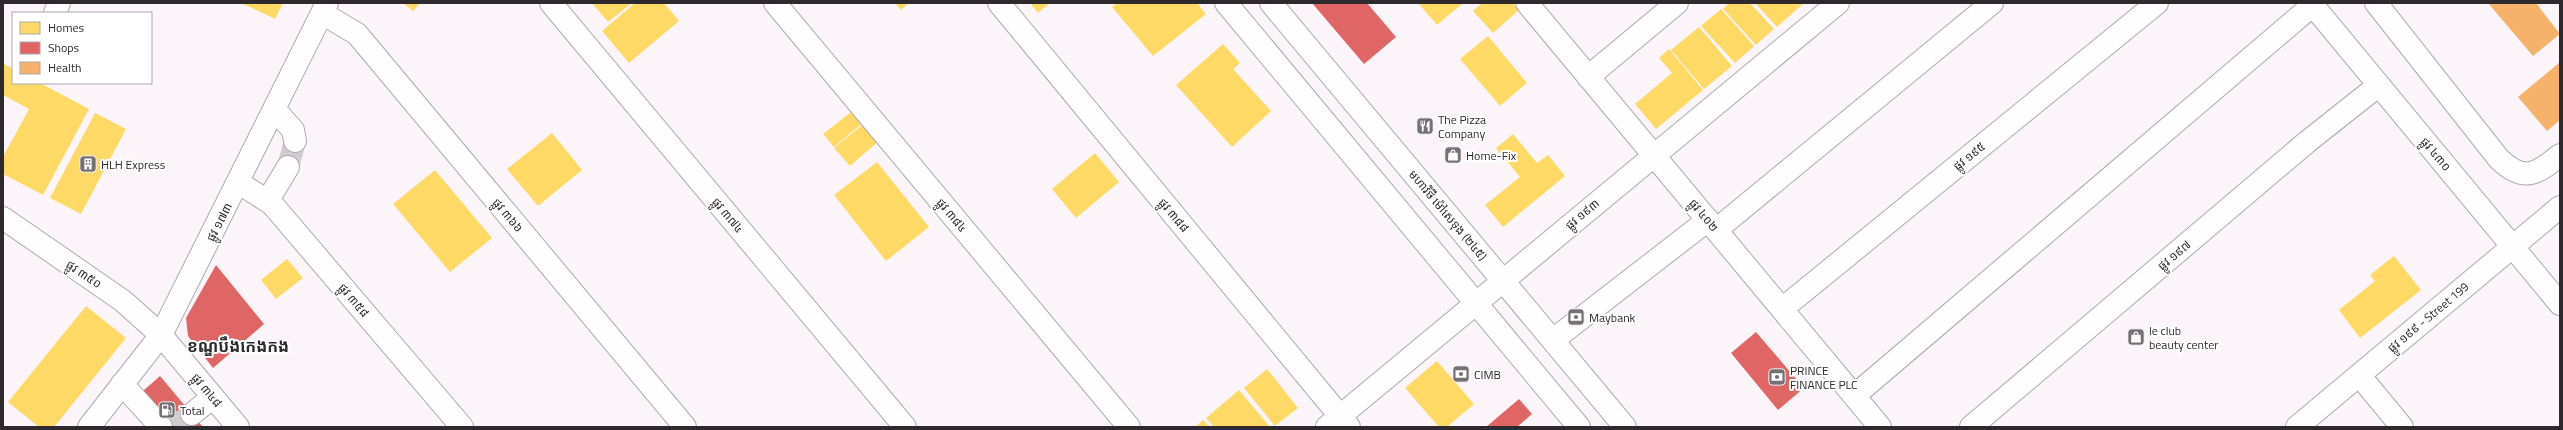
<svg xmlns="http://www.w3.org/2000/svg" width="2563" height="430" font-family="'Titillium Web','Noto Sans Khmer',sans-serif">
  <rect width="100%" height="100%" fill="#fbf5fa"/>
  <!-- homes -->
  <path fill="#ffd966" d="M241,3H283L275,19Z
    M403,3H420L413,11Z
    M592,3H632L608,22Z
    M635,3H664L679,21L629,63L602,31Z
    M895,3H909L901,10Z
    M1030,3H1050L1038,13Z
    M1117,3H1197L1206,14L1153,56L1112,7Z
    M1418,3H1461L1462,4L1437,25Z
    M1482,3H1513L1519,10L1493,33L1473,11Z
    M1729,3H1750L1774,29L1756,45L1723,9Z
    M1755,3H1804L1777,27Z
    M1721,9L1754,46L1735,63L1701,26Z
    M1699,27L1732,66L1704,89L1671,50Z
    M1488,36L1527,83L1500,106L1460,59Z
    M1223,44L1240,63L1233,69L1271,111L1232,147L1176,85Z
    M1669,49L1703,90L1656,129L1635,104L1672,73L1659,58Z
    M3,63L13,69V83H40L89,109L43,195L3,174V157L29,109L3,95Z
    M855,109L865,121L834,147L823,134Z
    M95,113L126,129L81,214L50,198Z
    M866,122L881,139L850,166L834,148Z
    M552,133L582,170L538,206L507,169Z
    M1513,134L1537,163L1548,155L1565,176L1503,227L1485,205L1520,177L1496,148Z
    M1095,153L1119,182L1076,218L1052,189Z
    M877,162L929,227L886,261L834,195Z
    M435,170L492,238L450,272L393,204Z
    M2394,256L2421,290L2360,338L2339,310L2375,281L2370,275Z
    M287,259L303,278L276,299L261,280Z
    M86,306L126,338L54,427H39L8,402Z
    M1437,361L1474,404L1447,427H1439L1405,388Z
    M1267,369L1298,408L1275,426L1244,388Z
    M1239,390L1270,427H1214L1206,418Z
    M1203,420L1210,427H1195Z"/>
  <!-- shops -->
  <path fill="#e06666" d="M1312,3H1367L1396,37L1364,64Z
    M216,265L264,324L213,368L188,336L186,318Z
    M1756,332L1804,388L1778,410L1731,353Z
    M160,376L202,426L200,427H174L143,391Z
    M1519,399L1532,414L1517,427H1486Z"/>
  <!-- health -->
  <path fill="#f6b26b" d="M2488,3H2536L2560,34L2533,56Z
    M2560,62V120L2547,131L2518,97Z"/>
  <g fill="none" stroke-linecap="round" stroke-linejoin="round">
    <!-- minor-tunnel -->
    <path stroke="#d2ccd1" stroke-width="22" stroke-dasharray="22 11" stroke-linecap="butt" d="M288,167L295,141
      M173,427L192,414"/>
    <defs>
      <path id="minor" d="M551,3L905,427
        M775,3L1129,427
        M999,3L1349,427
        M1527,3L1880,427
        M2311,3L2560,304
        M2376,3L2499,159C2524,183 2537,174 2560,155
        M55,13L59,3
        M322,13L357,34L685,427
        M1588,77L1677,3
        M274,109L293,130L295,141
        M239,183L272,204L462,427
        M268,200L288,167
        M3,218L123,301L161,335L238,427
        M1716,230L1992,3
        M1782,309L2157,3
        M1553,340L1708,220
        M2359,375L2402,427
        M122,384L161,427
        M1854,396L2313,5
        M192,414L213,397
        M89,427L161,335L327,3
        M1327,427L1838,3
        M1971,427L2307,142L2379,85
        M2297,427L2560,207"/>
      <path id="major" d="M1226,3L1579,427
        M1271,3L1625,427"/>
    </defs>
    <!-- minor casing -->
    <use href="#minor" stroke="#ada9ac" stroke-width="24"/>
    <!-- major casing -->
    <use href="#major" stroke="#ada9ac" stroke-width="24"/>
    <!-- minor -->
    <use href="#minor" stroke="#fefefe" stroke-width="22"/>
    <!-- major -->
    <use href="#major" stroke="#fefefe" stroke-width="22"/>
  </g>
  <!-- icons -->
  <defs>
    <symbol id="restaurant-square" viewBox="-11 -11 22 22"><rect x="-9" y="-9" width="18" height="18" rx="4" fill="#757074" stroke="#fff"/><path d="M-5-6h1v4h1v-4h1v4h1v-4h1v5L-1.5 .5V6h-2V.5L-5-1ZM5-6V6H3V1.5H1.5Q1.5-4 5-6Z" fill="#fff"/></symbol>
    <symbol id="shop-square" viewBox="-11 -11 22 22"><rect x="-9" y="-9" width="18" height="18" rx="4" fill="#757074" stroke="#fff"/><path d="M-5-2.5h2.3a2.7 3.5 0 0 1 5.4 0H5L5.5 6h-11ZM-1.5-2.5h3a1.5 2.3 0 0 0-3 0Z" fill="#fff"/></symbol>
    <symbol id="building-square" viewBox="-11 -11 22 22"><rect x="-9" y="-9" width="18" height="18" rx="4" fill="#757074" stroke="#fff"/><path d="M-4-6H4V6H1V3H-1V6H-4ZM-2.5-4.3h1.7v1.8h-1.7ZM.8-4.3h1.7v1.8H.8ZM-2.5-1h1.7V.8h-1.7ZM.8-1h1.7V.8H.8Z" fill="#fff"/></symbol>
    <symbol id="bank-square" viewBox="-11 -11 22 22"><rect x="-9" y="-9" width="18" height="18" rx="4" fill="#757074" stroke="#fff"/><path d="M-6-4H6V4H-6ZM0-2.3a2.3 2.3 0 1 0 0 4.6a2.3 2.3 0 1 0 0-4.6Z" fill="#fff"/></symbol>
    <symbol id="fuel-square" viewBox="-11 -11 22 22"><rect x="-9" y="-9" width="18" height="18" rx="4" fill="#757074" stroke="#fff"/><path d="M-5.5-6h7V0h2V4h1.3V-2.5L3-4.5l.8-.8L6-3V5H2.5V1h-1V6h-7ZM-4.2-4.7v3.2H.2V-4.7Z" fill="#fff"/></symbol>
  </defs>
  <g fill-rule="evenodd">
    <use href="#restaurant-square" x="1415" y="116" width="20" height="20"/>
    <use href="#shop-square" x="1443" y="145" width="20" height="20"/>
    <use href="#building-square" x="78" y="154" width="20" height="20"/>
    <use href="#bank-square" x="1566" y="307" width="20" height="20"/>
    <use href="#shop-square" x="2126" y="327" width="20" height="20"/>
    <use href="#bank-square" x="1451" y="364" width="20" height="20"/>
    <use href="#bank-square" x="1767" y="367" width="20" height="20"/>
    <use href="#fuel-square" x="157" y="400" width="20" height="20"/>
  </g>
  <g text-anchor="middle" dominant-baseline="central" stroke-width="4" stroke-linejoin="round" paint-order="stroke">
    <!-- poi labels -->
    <g font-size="12" fill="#2d292c" stroke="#fff" text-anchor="start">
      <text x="1438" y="119">The Pizza<tspan x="1438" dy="14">Company</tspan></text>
      <text x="1466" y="155">Home-Fix</text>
      <text x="101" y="164">HLH Express</text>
      <text x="1589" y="317">Maybank</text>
      <text x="2149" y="330">le club<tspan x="2149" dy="14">beauty center</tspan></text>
      <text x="1790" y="370">PRINCE<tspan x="1790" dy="14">FINANCE PLC</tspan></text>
      <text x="1474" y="374">CIMB</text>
      <text x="180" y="410">Total</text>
    </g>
    <!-- street labels -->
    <g font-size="12" fill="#2d292c" stroke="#fff">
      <text transform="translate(2436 154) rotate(50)">ផ្លូវ ៤៣០</text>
      <text transform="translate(1969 156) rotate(-39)">ផ្លូវ ១៩៥</text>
      <text transform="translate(1582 214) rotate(-40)">ផ្លូវ ១៩៣</text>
      <text transform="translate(508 215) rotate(50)">ផ្លូវ ៣៦៦</text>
      <text transform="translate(728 215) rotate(50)">ផ្លូវ ៣៧៤</text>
      <text transform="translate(952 215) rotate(50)">ផ្លូវ ៣៨៤</text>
      <text transform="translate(1174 215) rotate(50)">ផ្លូវ ៣៨៨</text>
      <text transform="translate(1448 215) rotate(50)">មហាវិថី ម៉ៅសេទុង (២៤៥)</text>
      <text transform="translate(1704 215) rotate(50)">ផ្លូវ ៤០២</text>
      <text transform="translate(219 222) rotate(-63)">ផ្លូវ ១៧៣</text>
      <text transform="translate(2174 255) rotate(-40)">ផ្លូវ ១៩៧</text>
      <text transform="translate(84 274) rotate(34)">ផ្លូវ ៣៥០</text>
      <text transform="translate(354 300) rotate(50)">ផ្លូវ ៣៥៨</text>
      <text transform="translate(2428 317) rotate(-40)">ផ្លូវ ១៩៩ - Street 199</text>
      <text transform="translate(207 390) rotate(50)">ផ្លូវ ៣៤៨</text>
    </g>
    <!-- district labels -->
    <g font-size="16" font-weight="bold" fill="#2d292c" stroke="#fff">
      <text x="238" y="346">ខណ្ឌបឹងកេងកង</text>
    </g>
  </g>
  <!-- border -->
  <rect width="2563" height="430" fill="none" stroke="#2d292c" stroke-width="8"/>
  <!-- legend -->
  <rect x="12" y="12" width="140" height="72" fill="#ffffff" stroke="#aba9ab"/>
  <rect x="20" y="22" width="20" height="12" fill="#ffd966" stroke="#aba9ab"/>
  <text x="48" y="32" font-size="12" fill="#2d292c">Homes</text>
  <rect x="20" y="42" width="20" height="12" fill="#e06666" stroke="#aba9ab"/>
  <text x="48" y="52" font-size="12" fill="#2d292c">Shops</text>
  <rect x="20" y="62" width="20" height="12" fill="#f6b26b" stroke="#aba9ab"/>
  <text x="48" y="72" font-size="12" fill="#2d292c">Health</text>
</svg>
